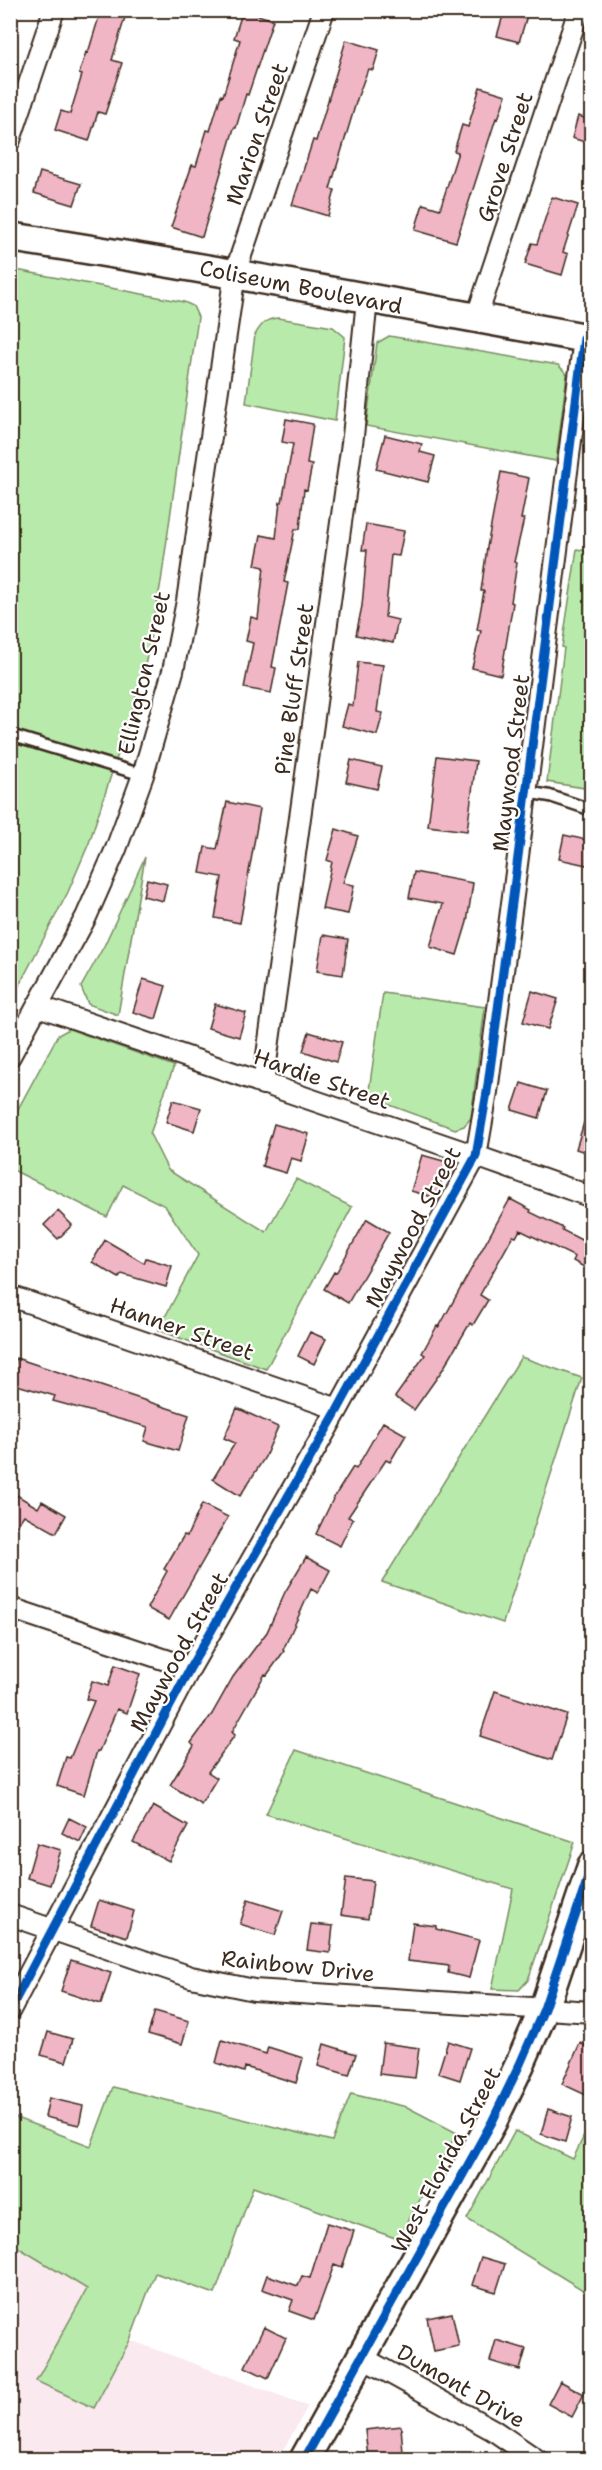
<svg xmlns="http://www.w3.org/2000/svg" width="602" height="2470" font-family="'Shantell Sans',sans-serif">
  <rect width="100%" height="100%" fill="#fff"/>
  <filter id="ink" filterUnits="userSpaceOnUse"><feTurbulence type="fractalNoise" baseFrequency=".0167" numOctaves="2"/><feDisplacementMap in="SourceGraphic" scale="12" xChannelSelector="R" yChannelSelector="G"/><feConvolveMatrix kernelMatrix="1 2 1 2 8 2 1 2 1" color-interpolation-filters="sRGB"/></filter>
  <g filter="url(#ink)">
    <!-- built -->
    <path fill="#fae9ee" d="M11,2243L87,2289L37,2381L94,2408L130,2340L308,2406L278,2459L11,2460Z"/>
    <!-- green -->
    <path fill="#b8ebab" stroke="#7a8a64" stroke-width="1.5" d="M11,269L184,302L193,306L198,317L161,582L145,666L132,711L89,843L68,892L11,1001Z
      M278,318L333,327L345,337L335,421L246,403L255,335C261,324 266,319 278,318Z
      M389,336L558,365L567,374L556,461L366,426L377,343Z
      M577,549L591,552V789L547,782L564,648L562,647Z
      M145,857L118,1015L88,1004L81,987L104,946Z
      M383,993L485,1007L471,1118L464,1126L455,1129L368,1097Z
      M69,1029L174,1066L150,1134L168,1170L266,1232L296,1179L352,1207L266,1369L158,1330L198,1255L165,1206L123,1185L107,1217L11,1169V1122L58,1035Z
      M521,1357L582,1378L503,1623L382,1582Z
      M296,1750L575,1842L528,1980L519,1990L492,1989L513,1889L266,1814Z
      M113,2087L332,2141L351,2094L407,2107L457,2133L398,2239L253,2187L215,2294L155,2273L130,2340L94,2408L36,2381L87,2289L11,2243V2116L91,2146Z
      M591,2121V2295L467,2219L515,2131L573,2159Z"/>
    <!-- building -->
    <path fill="#f0b6c6" stroke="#3b2a1e" stroke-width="1.5" d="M101,10H114L126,14L112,60L122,63L105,114L98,112L89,141L55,130L61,111L70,114L82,75L79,74L86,52L88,53Z
      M243,10L273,20L248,95L246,94L236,128H234L202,237L171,227L192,165L196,166L207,130L210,131L221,95L223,96L240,40L234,38Z
      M504,12L526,19L519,42L497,36Z
      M346,40L379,50L373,70L368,69L358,96L330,189L335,190L328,216L292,205L313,140L316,141Z
      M480,87L506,95L498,119L496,118L456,242L415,230L423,204L440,209L458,152L454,151L462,125L468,127Z
      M578,116L591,120V144L572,138Z
      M40,172L81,184L74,205L34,193Z
      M552,197L578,205L563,252L568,254L562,275L525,264L532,243L537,244Z
      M286,419L313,424L307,464L312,465L307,490L304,489L300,529H295L284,582L288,583L272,667L276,668L271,693L244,688L253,643L246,641L251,617L258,619L264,567L255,565L261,535L276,538L280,502H282L293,444L282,442Z
      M385,435L422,444L420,452L435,456L428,482L376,469Z
      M501,472L529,478L521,519H524L514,562L517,563L511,602L513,603L501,675L472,668L481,631L477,630L484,591H481L487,547Z
      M366,524L404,531L399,556L391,555L385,617L398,620L393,643L356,635L362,606L367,550H362Z
      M358,662L383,665L377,712L383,713L377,735L342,726L348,704L353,706Z
      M437,756L476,761L467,831L428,826Z
      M351,760L382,767L377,789L346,782Z
      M227,802L260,809L240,923L215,918L222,877L200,873L205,847L217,849Z
      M336,829L358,836L343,883L354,885L348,914L322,909L332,862L327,860Z
      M564,835L591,841V866L559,859Z
      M414,872L473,883L467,922L457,955L430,947L443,904L409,898Z
      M147,879L167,884L163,901L143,896Z
      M323,935L348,939L343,975L317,971Z
      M143,979L166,986L156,1019L133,1012Z
      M532,991L558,999L548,1029L523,1022Z
      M215,1004L246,1013L239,1037L208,1028Z
      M309,1032L342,1042L336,1062L303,1051Z
      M521,1083L547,1091L539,1118L512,1110Z
      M173,1100L201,1108L194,1131L166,1122Z
      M588,1109L591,1110V1154L576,1149Z
      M274,1124L309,1134L301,1161L291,1158L286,1173L262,1166Z
      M422,1155L447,1162L436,1198L411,1191Z
      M510,1199L531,1210L530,1212L563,1228L562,1230L591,1245V1271L573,1261L575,1257L520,1230L516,1237L513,1236L480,1295L488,1300L473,1325L470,1323L443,1369L414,1410L395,1397L425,1355L422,1353L437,1326L439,1327Z
      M58,1211L72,1225L58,1239L44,1225Z
      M367,1219L389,1232L348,1303L324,1289L334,1272L336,1273Z
      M105,1240L144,1263L146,1258L172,1266L166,1287L122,1274L119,1278L92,1262Z
      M310,1332L326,1339L314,1364L298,1356Z
      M16,1358L189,1415L178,1451L144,1441L148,1427L53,1401L55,1396L10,1383Z
      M237,1408L278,1427L265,1457L240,1496L213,1479L235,1443L224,1438Z
      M383,1422L406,1435L390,1462L386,1460L348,1517L353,1519L340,1546L316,1534L333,1499L353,1467L356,1469Z
      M10,1491L38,1508L42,1501L66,1515L56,1533L24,1515L10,1536Z
      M202,1504L228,1517L169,1620L147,1608L167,1571L164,1569L184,1535L187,1536Z
      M306,1557L330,1570L318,1593L311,1589L283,1650L284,1651L267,1675L265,1674L232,1732L235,1735L208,1772L217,1778L201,1804L170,1785L194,1746L191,1743L212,1714L233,1677L267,1632L285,1592Z
      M115,1665L140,1674L127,1713L117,1709L99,1751H97L84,1795L57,1786L66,1757L70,1758L94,1701L86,1699L92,1681L108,1686Z
      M495,1691L567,1715L552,1760L480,1736Z
      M153,1806L188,1826L169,1861L133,1842Z
      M69,1818L87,1827L80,1842L62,1833Z
      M37,1843L61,1850L50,1885L27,1878Z
      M346,1878L373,1881L368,1919L341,1915Z
      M99,1900L134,1911L127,1937L91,1926Z
      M248,1900L283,1911L275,1935L240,1924Z
      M413,1923L436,1926V1929L479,1940L469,1978L448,1973L449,1966L408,1961Z
      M311,1924L333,1926L330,1953L307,1950Z
      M71,1960L111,1973L101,2004L61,1991Z
      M155,2011L189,2021L182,2044L148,2034Z
      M48,2032L73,2039L66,2062L41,2055Z
      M222,2040L266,2054L268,2047L303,2058L296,2083L245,2067L244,2072L216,2063Z
      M448,2041L470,2048L460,2080L438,2073Z
      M383,2043L419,2048L415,2078L379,2074Z
      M580,2043L591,2048V2083L586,2095L562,2084Z
      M324,2044L356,2054L349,2075L318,2066Z
      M49,2098L83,2106L79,2125L45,2117Z
      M548,2109L572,2117L565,2142L541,2134Z
      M327,2223L354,2231L342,2268L334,2265L314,2320L289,2311L293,2300L262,2289L267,2275L298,2286L302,2276L310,2278Z
      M481,2257L505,2264L496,2292L472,2285Z
      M452,2313L459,2346L434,2351L427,2318Z
      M264,2327L286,2338L268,2378L245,2367Z
      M496,2340L526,2349L520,2370L490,2361Z
      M560,2381L584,2394L572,2417L548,2404Z
      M401,2426L403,2453L368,2457L365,2430Z"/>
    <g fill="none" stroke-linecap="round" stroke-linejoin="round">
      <defs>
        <path id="service" d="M10,735L143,775
          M526,792L550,796L592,810"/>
        <path id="minor" d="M10,140L54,10
          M476,319L579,10
          M38,1006L476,1156L592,1197
          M10,1056L86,917L116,849L143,775L173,671L187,601L235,273L324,10
          M263,1084L353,436L367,300
          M10,1296L338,1409
          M10,1608L190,1668
          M10,1915L191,1977L254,1990L592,2012
          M10,2010L190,1668L338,1409L476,1156L487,1092L514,888L584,338
          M361,2357L493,2430L537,2460"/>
        <path id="secondary" d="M10,237C205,267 398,304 592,339
          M304,2460L492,2122L520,2064L544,2009L592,1866"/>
      </defs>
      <!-- service casing -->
      <use href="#service" stroke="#3b2a1e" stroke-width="15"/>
      <!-- minor casing -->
      <use href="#minor" stroke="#3b2a1e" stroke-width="24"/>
      <!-- secondary casing -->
      <use href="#secondary" stroke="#3b2a1e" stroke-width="33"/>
      <!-- service -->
      <use href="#service" stroke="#fff" stroke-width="10"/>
      <!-- minor -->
      <use href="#minor" stroke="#fff" stroke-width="20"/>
      <!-- secondary -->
      <use href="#secondary" stroke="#fff" stroke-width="28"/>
      <defs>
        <path id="cycleway" d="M10,2010L190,1668L338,1409L476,1156L487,1092L514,888L584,338
          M304,2460L492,2122L520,2064L544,2009L592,1866"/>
      </defs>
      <!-- cycleway casing -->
      <use href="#cycleway" stroke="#fff" stroke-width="13"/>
      <!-- cycleway -->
      <use href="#cycleway" stroke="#0057b8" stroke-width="9"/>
    </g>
  </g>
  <g text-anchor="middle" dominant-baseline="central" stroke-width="4.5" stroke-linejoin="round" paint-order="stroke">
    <!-- street labels -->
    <g font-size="22" fill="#3b2a1e" stroke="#fff">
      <text transform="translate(257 134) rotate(-71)">Marion Street</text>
      <text transform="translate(505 157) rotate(-72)">Grove Street</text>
      <text transform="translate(301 287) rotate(11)">Coliseum Boulevard</text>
      <text transform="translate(144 673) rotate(-77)">Ellington Street</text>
      <text transform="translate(294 689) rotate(-82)">Pine Bluff Street</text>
      <text transform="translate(511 763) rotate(-83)">Maywood Street</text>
      <text transform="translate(322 1079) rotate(19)">Hardie Street</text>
      <text transform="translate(413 1227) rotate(-62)">Maywood Street</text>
      <text transform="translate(182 1329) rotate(19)">Hanner Street</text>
      <text transform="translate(179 1652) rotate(-61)">Maywood Street</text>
      <text transform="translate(298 1966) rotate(6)">Rainbow Drive</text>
      <text transform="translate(446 2160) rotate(-62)">West Florida Street</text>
      <text transform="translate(461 2386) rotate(30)">Dumont Drive</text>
    </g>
  </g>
  <!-- margin -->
  <rect width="602" height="2470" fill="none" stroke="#fff" stroke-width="36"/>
  <rect x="18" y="18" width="566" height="2434" fill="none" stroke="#3b2a1e" stroke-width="2" filter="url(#ink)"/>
</svg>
